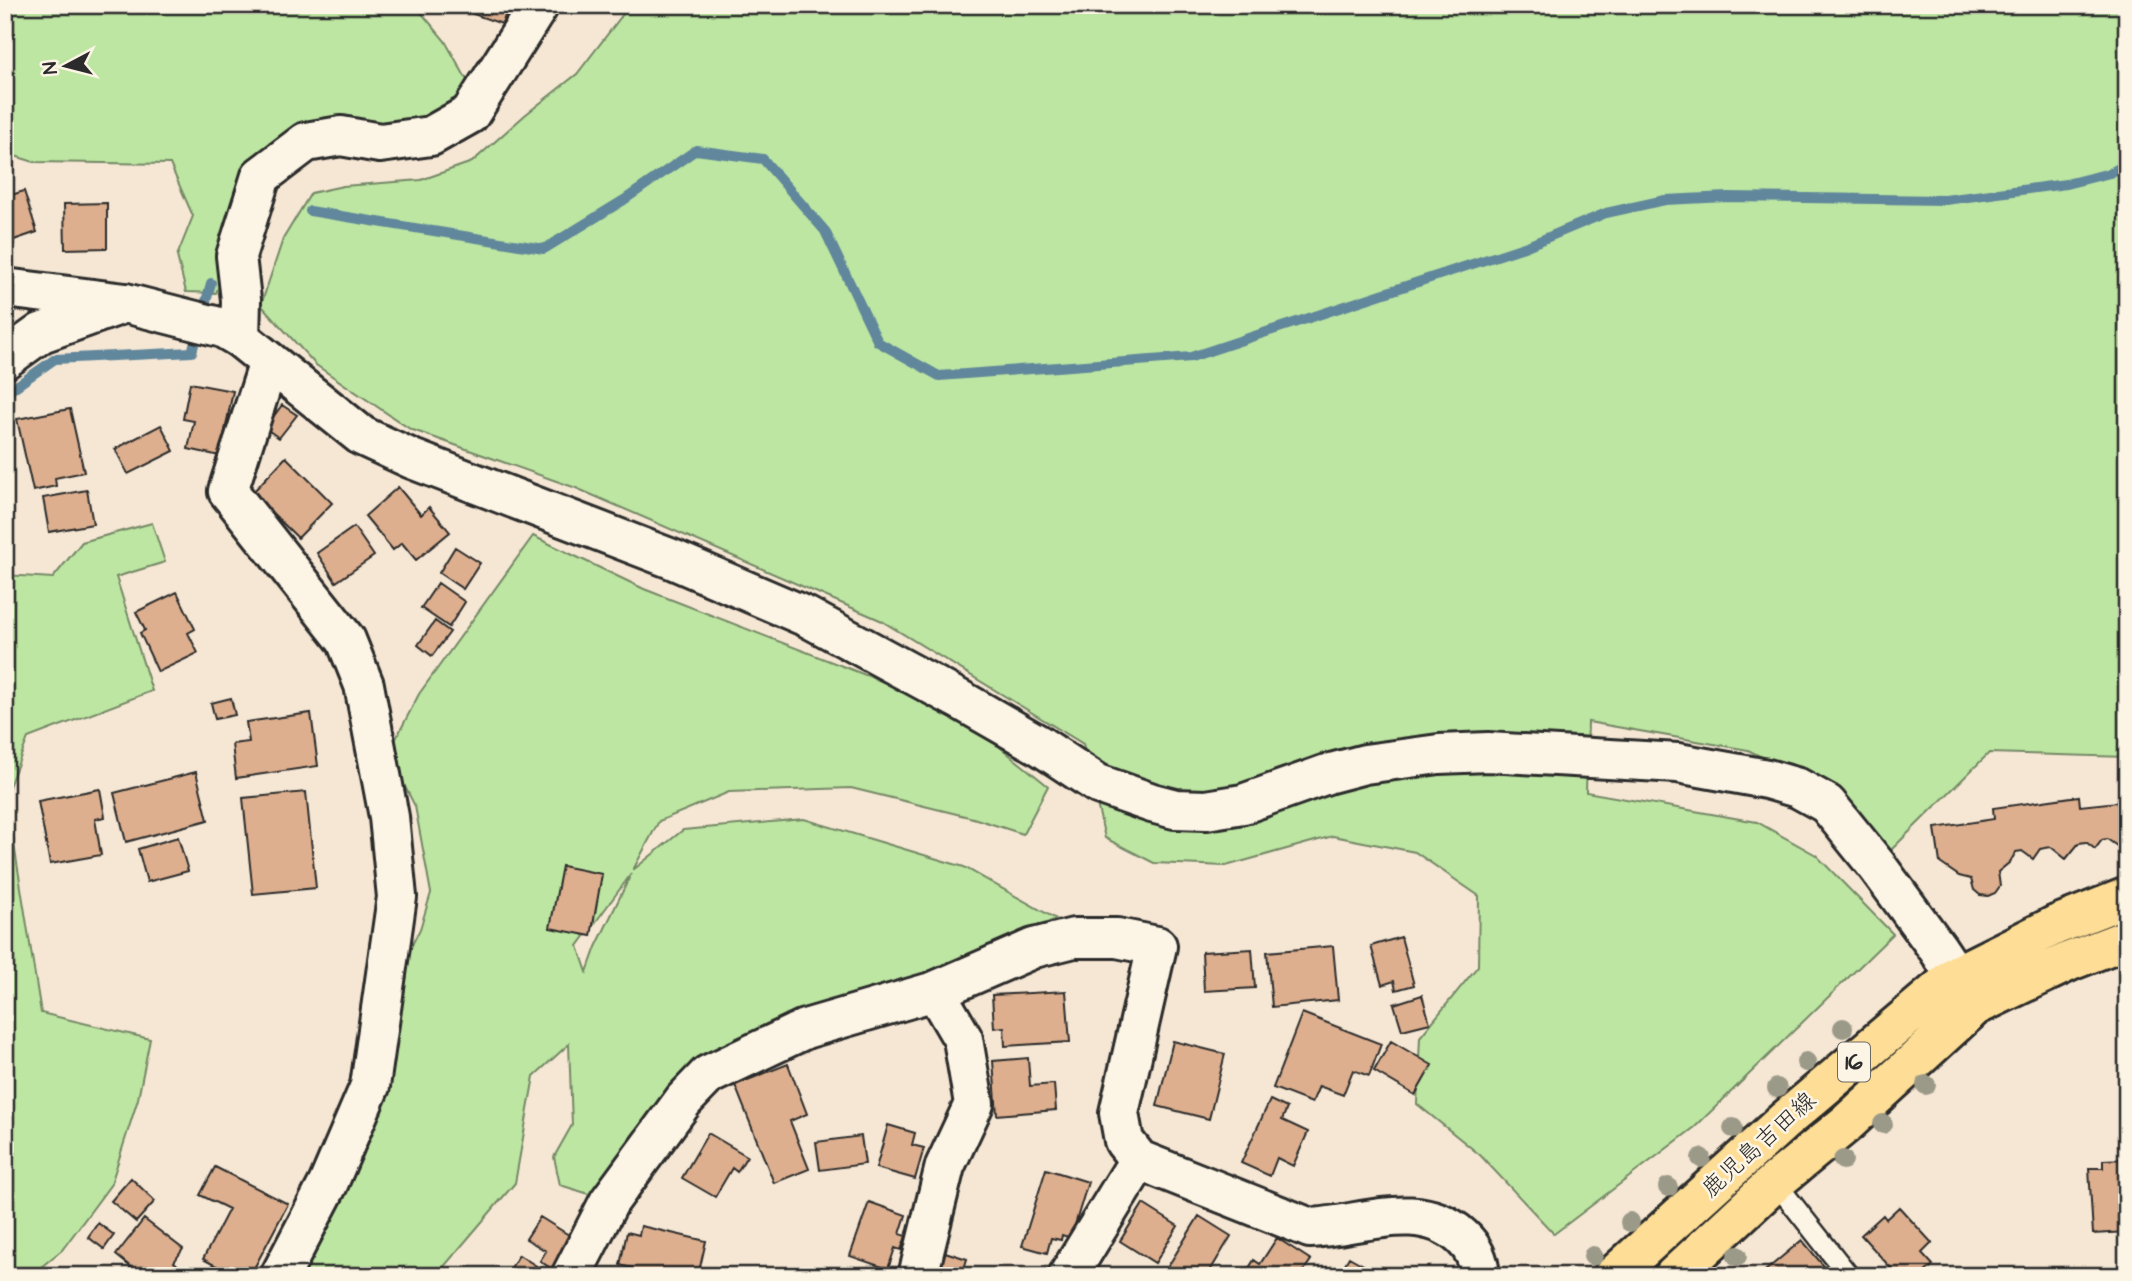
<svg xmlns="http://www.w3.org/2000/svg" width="2132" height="1281" font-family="'Architects Daughter','Klee One',sans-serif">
  <rect width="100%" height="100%" fill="#f6e7d4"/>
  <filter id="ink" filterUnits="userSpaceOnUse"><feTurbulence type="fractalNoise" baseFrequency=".0143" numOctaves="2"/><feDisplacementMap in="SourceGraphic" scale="14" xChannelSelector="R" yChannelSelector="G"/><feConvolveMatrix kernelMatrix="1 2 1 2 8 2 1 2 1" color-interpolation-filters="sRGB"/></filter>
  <g filter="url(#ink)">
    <!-- green -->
    <path fill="#bde6a2" stroke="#748866" stroke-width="2" fill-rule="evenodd" d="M5,5H415L445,41L480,103L322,149L258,194L216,293L186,292L177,256L193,216L170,164L34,162L5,153Z
      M630,5H2127V757L1989,753L1891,850L1835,794L1748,750L1588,722L1586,792L1757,822L1816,855L1893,934L1695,1127L1554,1234L1480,1155L1417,1104L1420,1037L1478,966L1479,896L1415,852L1333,836L1226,866L1154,863L1105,838L1083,744L880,620L576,488L410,429L316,365L261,305L283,239L311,193L343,186L421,180L472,162L525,115L577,74Z
      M152,523L165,562L116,577L152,691L28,738L6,794L41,1013L150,1039L138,1099L111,1184L62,1250L30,1276H5V575L53,578L82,542Z
      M533,536L644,589L953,709L1048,786L1023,834L973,818L851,788L729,792L659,821L633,870L683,830L804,819L964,867L1056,919L963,960L875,994L783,1019L602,1198L560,1185L554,1157L572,1125L569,1044L534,1076L515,1183L436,1276H292L368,1118L352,1064L420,929L431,893L415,806L388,754L419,694ZM631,874L596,947L587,972L578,946Z"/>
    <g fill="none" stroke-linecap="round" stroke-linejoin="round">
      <!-- stream -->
      <path stroke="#61879b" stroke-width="10" d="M310,211L544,249L624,200L696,150L763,159L825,231L878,342L939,376L1191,357L1527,246L1606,213L1665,200L1727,197L1945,200L2066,184L2110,173L2127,164
        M5,394L55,359L192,352L211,283"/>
    </g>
    <!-- building -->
    <path fill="#ddaf8e" stroke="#2b2b2b" stroke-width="2" d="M476,5H509L502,24L473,14Z
      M24,191L37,232L5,243V197Z
      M107,203V248L65,249L64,204Z
      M190,383L233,391L220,456L188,449L194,421L183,419Z
      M282,405L297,415L279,438L265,428Z
      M70,409L84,472L55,478L56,486L33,491L17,419Z
      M161,425L174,451L128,474L115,449Z
      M286,457L332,503L298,538L252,493Z
      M398,487L421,515L429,507L450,532L416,560L402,543L393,550L365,516Z
      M87,490L93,524L49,532L43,498Z
      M354,527L374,556L336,582L317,553Z
      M455,547L480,563L463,589L439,573Z
      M438,583L465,602L449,627L421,608Z
      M177,592L195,629L188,633L198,653L158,672L140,633L145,630L136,612Z
      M435,621L450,632L432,656L418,645Z
      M231,698L235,715L215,719L211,703Z
      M311,713L318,766L236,778L232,744L249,742L246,722Z
      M196,772L208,820L126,842L114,793Z
      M100,789L105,817L95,819L101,855L50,864L38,801Z
      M306,792L316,888L253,894L243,798Z
      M2079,796L2080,806L2127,801V836L2117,846L2107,839L2102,840L2095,849L2086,842L2079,843L2066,859L2051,847L2040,849L2033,859L2022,851L2016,852L2010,862L1998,872L2000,886L1995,893L1988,896L1980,895L1974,890L1971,879L1959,876L1940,863L1935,828L1994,819L1993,808Z
      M178,837L188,871L147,882L138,849Z
      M562,866L602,874L591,936L550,928Z
      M1401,937L1414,985L1396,990L1394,981L1382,985L1371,946Z
      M1333,946L1338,1000L1272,1007L1267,952Z
      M1252,949L1255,988L1204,991L1202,952Z
      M1066,991L1070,1042L1005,1046L1004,1027L994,1028L992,995Z
      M1422,995L1430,1023L1402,1030L1394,1004Z
      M1302,1013L1381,1044L1369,1076L1353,1070L1343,1095L1319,1086L1312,1103L1273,1088Z
      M1173,1041L1225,1054L1209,1119L1157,1106Z
      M1391,1041L1432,1065L1415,1095L1374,1071Z
      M1028,1058L1030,1086L1054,1084L1056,1110L997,1115L993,1061Z
      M788,1064L807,1114L790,1121L809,1169L774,1183L735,1085Z
      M1270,1100L1287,1108L1282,1120L1308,1132L1293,1166L1277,1158L1270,1176L1241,1163Z
      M888,1125L915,1133L912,1145L924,1148L915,1179L876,1168Z
      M708,1133L747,1156L737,1172L732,1168L715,1197L682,1178Z
      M861,1136L865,1164L820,1170L816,1142Z
      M2127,1159V1232L2093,1234L2089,1168H2103V1160Z
      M215,1167L288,1204L250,1276H235L203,1259L229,1209L200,1195Z
      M1046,1169L1088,1182L1071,1238L1062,1235L1061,1240L1051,1238L1047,1253L1022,1246Z
      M131,1178L155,1201L136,1222L111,1201Z
      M869,1202L906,1215L900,1234L906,1236L901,1250L895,1248L888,1269L850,1256Z
      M1143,1204L1178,1226L1155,1263L1120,1241Z
      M1899,1207L1932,1243L1922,1253L1933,1265L1921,1276H1898L1861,1235L1883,1215L1886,1219Z
      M1199,1216L1231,1236L1207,1276H1168L1164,1273Z
      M540,1217L572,1237L552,1269L540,1261L546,1251L526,1239Z
      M144,1219L183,1249L174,1262L181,1268L175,1276H142L116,1255Z
      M98,1223L114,1235L104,1249L88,1237Z
      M641,1226L706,1241L698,1276H630L632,1268L620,1265L627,1232L639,1235Z
      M1277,1238L1311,1260L1300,1276H1244L1254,1260L1260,1264Z
      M1802,1240L1832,1276H1759Z
      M945,1252L967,1259L962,1276L939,1274Z
      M519,1255L549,1274L547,1276H506Z
      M1349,1257L1383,1276H1338Z
      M2014,1269V1276H1977V1272Z"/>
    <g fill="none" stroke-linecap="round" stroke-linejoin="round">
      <defs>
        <path id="service" d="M1775,1182L1849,1276"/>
        <path id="minor" d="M240,338L241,300L236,256L261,176L306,142L341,136L380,143L431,136L470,114L539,5
          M5,359L41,333L125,303
          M269,362L228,491L346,640L364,685L389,817L397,897L370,1086L328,1184L280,1276
          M571,1276L609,1202L684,1100L708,1075L805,1029L935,991L1034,948L1074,938H1117L1157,946L1119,1113L1124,1141L1139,1160L1310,1228C1361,1226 1419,1198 1462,1237C1474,1248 1479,1260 1480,1276
          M918,1276L945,1166L974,1104L963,1039L935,991
          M1068,1276L1139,1160"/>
        <path id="tertiary" d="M5,288L125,303L223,328L240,338L362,436L412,459L672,559L807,617L964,702L1039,745L1098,784L1152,803L1175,809L1206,810L1243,804L1327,774L1365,764L1439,754L1488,752L1678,763L1767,779L1798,788L1827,804L1877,866L1938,949L1974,1003"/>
        <path id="primary" d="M1613,1276L1784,1121L1956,975L2056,925L2127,897
          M1674,1276L1775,1182L1847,1123L1975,1006L2070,961L2127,939"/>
      </defs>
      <!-- service casing -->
      <use href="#service" stroke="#2b2b2b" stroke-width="24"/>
      <!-- minor casing -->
      <use href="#minor" stroke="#2b2b2b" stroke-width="44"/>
      <!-- tertiary casing -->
      <use href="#tertiary" stroke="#2b2b2b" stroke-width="44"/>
      <!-- primary casing -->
      <use href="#primary" stroke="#2b2b2b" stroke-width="44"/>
      <!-- service -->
      <use href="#service" stroke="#fcf5e5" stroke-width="19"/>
      <!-- minor -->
      <use href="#minor" stroke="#fcf5e5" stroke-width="38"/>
      <!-- tertiary -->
      <use href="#tertiary" stroke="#fcf5e5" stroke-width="38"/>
      <!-- primary -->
      <use href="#primary" stroke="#fede96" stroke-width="38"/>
    </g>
    <!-- trees -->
    <g fill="#9b9988">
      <circle cx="1843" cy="1028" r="10"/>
      <circle cx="1806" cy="1062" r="10"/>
      <circle cx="1926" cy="1085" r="10"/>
      <circle cx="1777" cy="1088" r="10"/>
      <circle cx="1883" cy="1124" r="10"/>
      <circle cx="1733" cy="1128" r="10"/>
      <circle cx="1701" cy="1158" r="10"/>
      <circle cx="1843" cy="1160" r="10"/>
      <circle cx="1668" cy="1187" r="10"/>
      <circle cx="1630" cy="1222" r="10"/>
      <circle cx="1593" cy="1256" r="10"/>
      <circle cx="1737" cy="1256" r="10"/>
    </g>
  </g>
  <g text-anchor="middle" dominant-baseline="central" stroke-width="5" stroke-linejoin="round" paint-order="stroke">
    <!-- shield labels -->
    <rect fill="#fcf5e5" stroke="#6a6863" stroke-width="2" x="1838" y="1042.5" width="32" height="39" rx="5"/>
    <g font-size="23" font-weight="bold" fill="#2b2b2b">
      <text x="1854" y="1062">16</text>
    </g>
    <!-- street labels -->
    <g font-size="24" fill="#2b2b2b" stroke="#fcf5e5">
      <text transform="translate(1759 1145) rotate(-42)">鹿児島吉田線</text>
    </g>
  </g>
  <!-- margin -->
  <rect width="2132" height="1281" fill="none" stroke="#fcf5e5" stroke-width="28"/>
  <rect x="14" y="14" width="2104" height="1253" fill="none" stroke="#2b2b2b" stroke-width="2.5" filter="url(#ink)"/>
  <!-- north arrow -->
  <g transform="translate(66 66) rotate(263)" stroke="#fcf5e5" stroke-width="5" paint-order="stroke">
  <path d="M0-5L12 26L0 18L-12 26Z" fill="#2b2b2b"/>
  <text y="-10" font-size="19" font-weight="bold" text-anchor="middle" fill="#2b2b2b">N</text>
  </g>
</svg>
